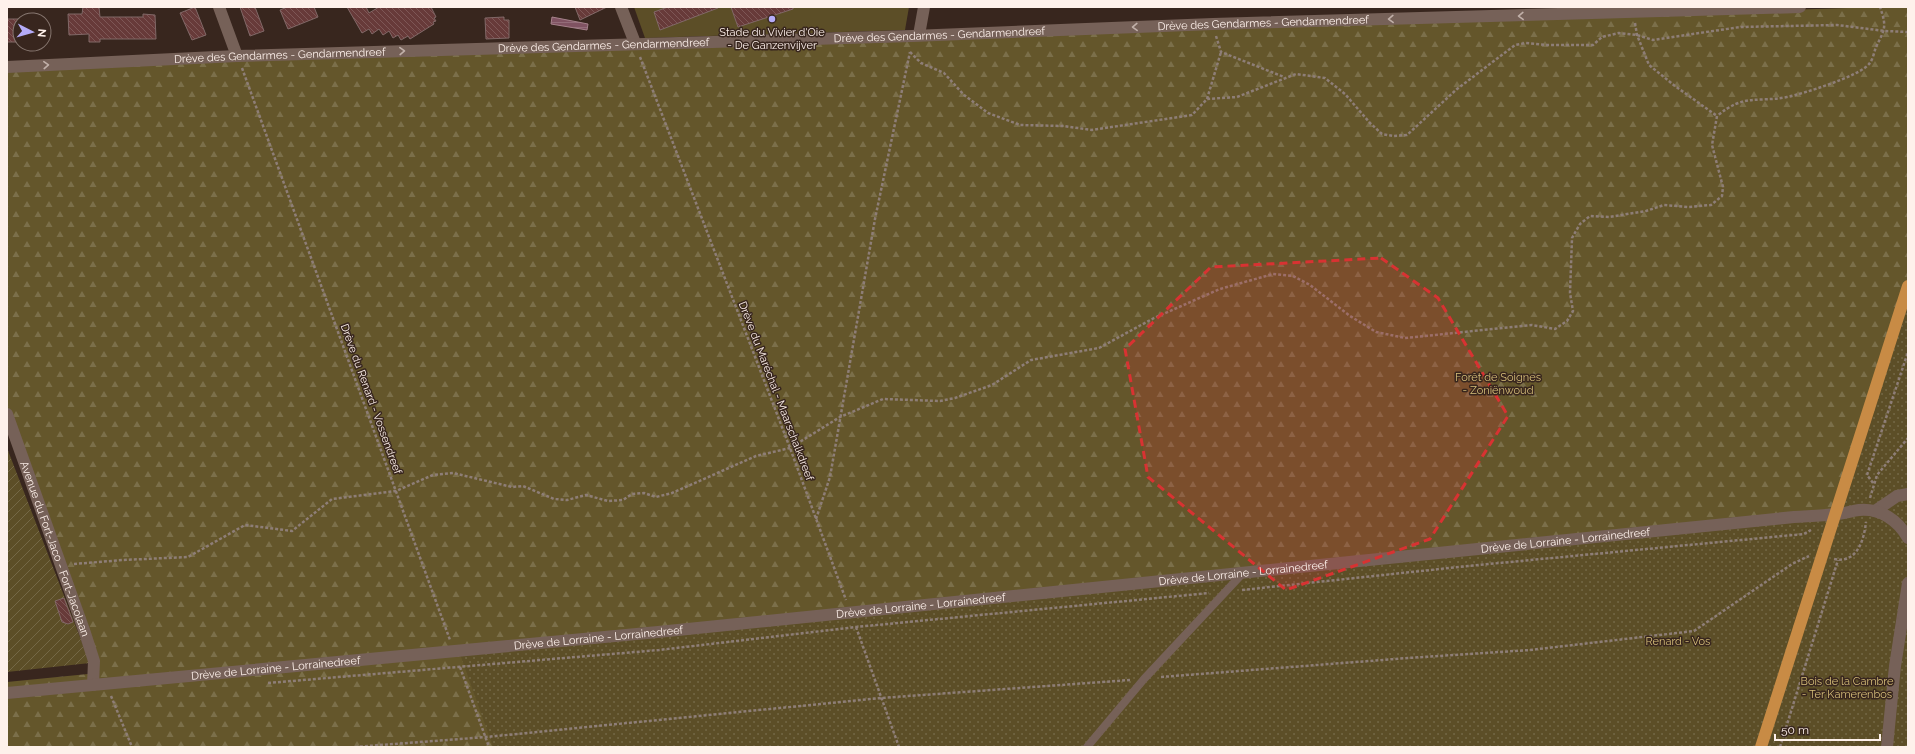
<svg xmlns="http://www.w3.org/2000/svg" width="1915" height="754" font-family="Raleway,sans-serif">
  <defs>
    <pattern id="forest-firs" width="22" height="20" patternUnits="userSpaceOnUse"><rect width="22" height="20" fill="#64562b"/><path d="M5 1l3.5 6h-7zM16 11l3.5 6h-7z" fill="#7b6f4a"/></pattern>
    <pattern id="park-dots" width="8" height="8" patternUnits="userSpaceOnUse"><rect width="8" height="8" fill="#5c4e27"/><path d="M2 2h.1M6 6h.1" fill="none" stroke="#746846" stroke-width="1.8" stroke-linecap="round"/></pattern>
    <pattern id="garden-furrows" width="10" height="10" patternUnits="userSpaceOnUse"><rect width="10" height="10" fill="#5c4e27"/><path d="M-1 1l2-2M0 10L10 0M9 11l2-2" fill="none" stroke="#746846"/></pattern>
    <pattern id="water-rules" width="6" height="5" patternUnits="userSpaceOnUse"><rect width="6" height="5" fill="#805362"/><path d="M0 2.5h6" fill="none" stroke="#936c79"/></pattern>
    <pattern id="building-back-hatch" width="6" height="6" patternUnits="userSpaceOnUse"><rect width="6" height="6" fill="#673a39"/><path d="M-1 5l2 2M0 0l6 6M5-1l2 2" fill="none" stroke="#7e5756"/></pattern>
  </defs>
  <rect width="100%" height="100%" fill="#38261e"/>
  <!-- forest -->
  <path fill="url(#forest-firs)" d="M1879,7H1908V294L1765,747H7V682L98,673L7,409V66Z"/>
  <!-- park -->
  <path fill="url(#park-dots)" d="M1908,294V747H1765Z
    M1830,518L1756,747H493L460,654Z"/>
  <!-- garden -->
  <path fill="url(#garden-furrows)" d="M7,448L90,663L7,672Z"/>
  <!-- pitch -->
  <path fill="#5c4e27" d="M634,7H909L905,30L645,38Z"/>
  <!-- water -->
  <path fill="url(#water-rules)" stroke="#a6828b" d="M552,17L588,24L587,30L551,24Z"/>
  <!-- building -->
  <path fill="url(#building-back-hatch)" stroke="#816867" d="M83,7H99L100,17H143V14L155,15L156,39H100V42H89V34L69,35L68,14H82Z
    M195,7L206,35L192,40L180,13Z
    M240,7H255L264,31L250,36Z
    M287,7H314L318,17L288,29L280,10Z
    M347,7H366L369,13L379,7H431L436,17L434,18L436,21L433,22L434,24L410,39L408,36L401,40L398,35L393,38L389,31L383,35L379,29L372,34L369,29L362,33Z
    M575,7H607L580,20Z
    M668,7H718V8L660,30L654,12Z
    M731,7H793V9L738,27Z
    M504,17V20H509V38L486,39L485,18Z
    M7,19H20V35L18,36V42H7Z
    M64,598L73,622L68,624L62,622L55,601Z"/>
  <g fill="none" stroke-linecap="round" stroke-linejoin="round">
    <!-- path -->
    <path stroke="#8e7e77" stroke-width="2.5" stroke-dasharray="3 2" stroke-linecap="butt" d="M1635,23L1637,35L1649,65L1675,86L1717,116
      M1216,36L1221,52L1284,77
      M910,52L921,63L944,73L964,95L988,113L1020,125L1063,126L1092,130L1192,115L1207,99L1237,97L1296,74L1325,78L1345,94L1370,123L1382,134L1393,136L1407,135L1457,89L1515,45L1526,43L1546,45H1593L1602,37L1619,33L1637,35L1653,40L1740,27L1837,25L1885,31L1908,32
      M640,57L790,448L846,600
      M242,68L450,640
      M1207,99L1221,52
      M1873,483L1867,475L1908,352
      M1870,498L1877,475L1908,438
      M816,519L830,477L875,219L910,52
      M1834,559C1857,564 1864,540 1866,522
      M74,564L123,560L188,557L245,525L292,531L332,499L396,491L433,475L453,473L512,487L523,486L554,499L567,500L586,495L608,501L623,500L632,494L644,493L656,497L672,493L756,456L790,448L840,417L883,399L940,401L955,398L992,385L1031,360L1099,348L1154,318L1220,289L1273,274L1293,276L1310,285L1350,316L1376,332L1405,338L1532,325L1555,329L1567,321L1573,311L1570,293L1572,238L1580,224L1590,216L1609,217L1646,211L1664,205L1688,207L1711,205L1722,196L1723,187L1712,145L1717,116C1745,93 1756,103 1787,97C1802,94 1860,76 1869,64C1873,60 1874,52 1876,47C1885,29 1887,27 1880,7
      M1242,590L1468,566L1804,534L1811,530
      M856,627L899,747
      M460,667L489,747
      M1161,677L1408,658L1530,650L1694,631L1792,564L1809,556
      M268,683L659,650L856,627L1209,593
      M111,696L132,747
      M355,747L486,737L881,698L1130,680
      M1780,747L1838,560"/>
    <!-- lane -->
    <path stroke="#766158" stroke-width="8" d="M1087,747L1144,679L1243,573"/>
    <!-- street -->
    <g stroke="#766158" stroke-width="12">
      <path d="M219,7L237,56"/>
      <path d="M621,7L635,43"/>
      <path d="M919,35L924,7"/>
      <path id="s1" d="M7,67L237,56L912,36L1213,24L1800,7"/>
      <path id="s2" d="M7,414L85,633L94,661L93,685"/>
      <path d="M1875,511L1897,496L1908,494"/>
    </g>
    <!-- secondary -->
    <g stroke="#766158" stroke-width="12">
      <path id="s3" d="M7,693L658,632L1794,517C1808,516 1821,516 1835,514C1843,514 1851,511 1859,510C1880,508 1898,520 1908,538"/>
      <path d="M1887,747L1895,666L1908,583"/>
    </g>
    <!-- primary -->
    <path stroke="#c88b45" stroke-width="12" d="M1761,747L1908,286"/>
  </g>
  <!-- one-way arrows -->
  <defs><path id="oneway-chevron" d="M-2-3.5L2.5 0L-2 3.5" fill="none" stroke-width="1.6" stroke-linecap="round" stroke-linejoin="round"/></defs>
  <g stroke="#c1b0a9">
    <use href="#oneway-chevron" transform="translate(1521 16) rotate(178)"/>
    <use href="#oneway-chevron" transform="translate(1391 19) rotate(178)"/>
    <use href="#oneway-chevron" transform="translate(1135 27) rotate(178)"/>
    <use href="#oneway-chevron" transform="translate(402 51) rotate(-2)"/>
    <use href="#oneway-chevron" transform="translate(46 65) rotate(-3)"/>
  </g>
  <!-- marked area -->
  <path fill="#d83232" fill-opacity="0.2" stroke="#d83232" stroke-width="3" stroke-dasharray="8 5" stroke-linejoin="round" d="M1381,258L1438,298L1508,416L1430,539L1286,590L1148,477L1125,349L1211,267Z"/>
  <!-- markers -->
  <circle fill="#b5acf8" stroke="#38261e" stroke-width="1.5" cx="772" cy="19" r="4"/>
  <g text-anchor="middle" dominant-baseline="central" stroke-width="3" stroke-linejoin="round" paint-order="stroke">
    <!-- street labels -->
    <g font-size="11" fill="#fef1eb" stroke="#38261e">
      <text stroke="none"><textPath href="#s1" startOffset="1257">Drève des Gendarmes - Gendarmendreef</textPath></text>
      <text stroke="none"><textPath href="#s1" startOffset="933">Drève des Gendarmes - Gendarmendreef</textPath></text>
      <text stroke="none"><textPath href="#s1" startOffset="597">Drève des Gendarmes - Gendarmendreef</textPath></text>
      <text stroke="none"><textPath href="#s1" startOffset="273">Drève des Gendarmes - Gendarmendreef</textPath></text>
      <text transform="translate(776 391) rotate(69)">Drève du Maréchal - Maarschalkdreef</text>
      <text transform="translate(371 399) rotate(70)">Drève du Renard - Vossendreef</text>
      <text stroke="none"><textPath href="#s3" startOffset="1566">Drève de Lorraine - Lorrainedreef</textPath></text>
      <text stroke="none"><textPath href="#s2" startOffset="143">Avenue du Fort-Jaco - Fort-Jacolaan</textPath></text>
      <text stroke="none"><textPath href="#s3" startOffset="1242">Drève de Lorraine - Lorrainedreef</textPath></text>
      <text stroke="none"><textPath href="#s3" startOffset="918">Drève de Lorraine - Lorrainedreef</textPath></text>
      <text stroke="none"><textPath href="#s3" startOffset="594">Drève de Lorraine - Lorrainedreef</textPath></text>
      <text stroke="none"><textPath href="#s3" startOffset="270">Drève de Lorraine - Lorrainedreef</textPath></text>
    </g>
    <!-- poi labels -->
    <g font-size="11" fill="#fef1eb" stroke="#38261e">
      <text x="772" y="32">Stade du Vivier d'Oie<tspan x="772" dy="13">- De Ganzenvijver</tspan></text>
    </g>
    <!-- park labels -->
    <g font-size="11" fill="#d7bf79" stroke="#38261e">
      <text x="1498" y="377">Forêt de Soignes<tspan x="1498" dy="13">- Zoniënwoud</tspan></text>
      <text x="1678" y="641">Renard - Vos</text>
      <text x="1847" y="681">Bois de la Cambre<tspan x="1847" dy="13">- Ter Kamerenbos</tspan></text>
    </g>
  </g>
  <!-- border -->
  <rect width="1915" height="754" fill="none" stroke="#fef1eb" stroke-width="16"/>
  <!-- north arrow -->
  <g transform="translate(32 32) rotate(96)"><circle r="19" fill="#38261e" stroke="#877770"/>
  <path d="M0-3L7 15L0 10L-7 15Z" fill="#b5acf8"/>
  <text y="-6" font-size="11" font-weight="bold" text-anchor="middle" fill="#fef1eb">N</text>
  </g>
  <!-- scale -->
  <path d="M1775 734v6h105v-6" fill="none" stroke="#fef1eb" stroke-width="2"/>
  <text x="1781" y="734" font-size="12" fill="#fef1eb" stroke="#38261e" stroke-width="3" paint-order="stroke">50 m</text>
</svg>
